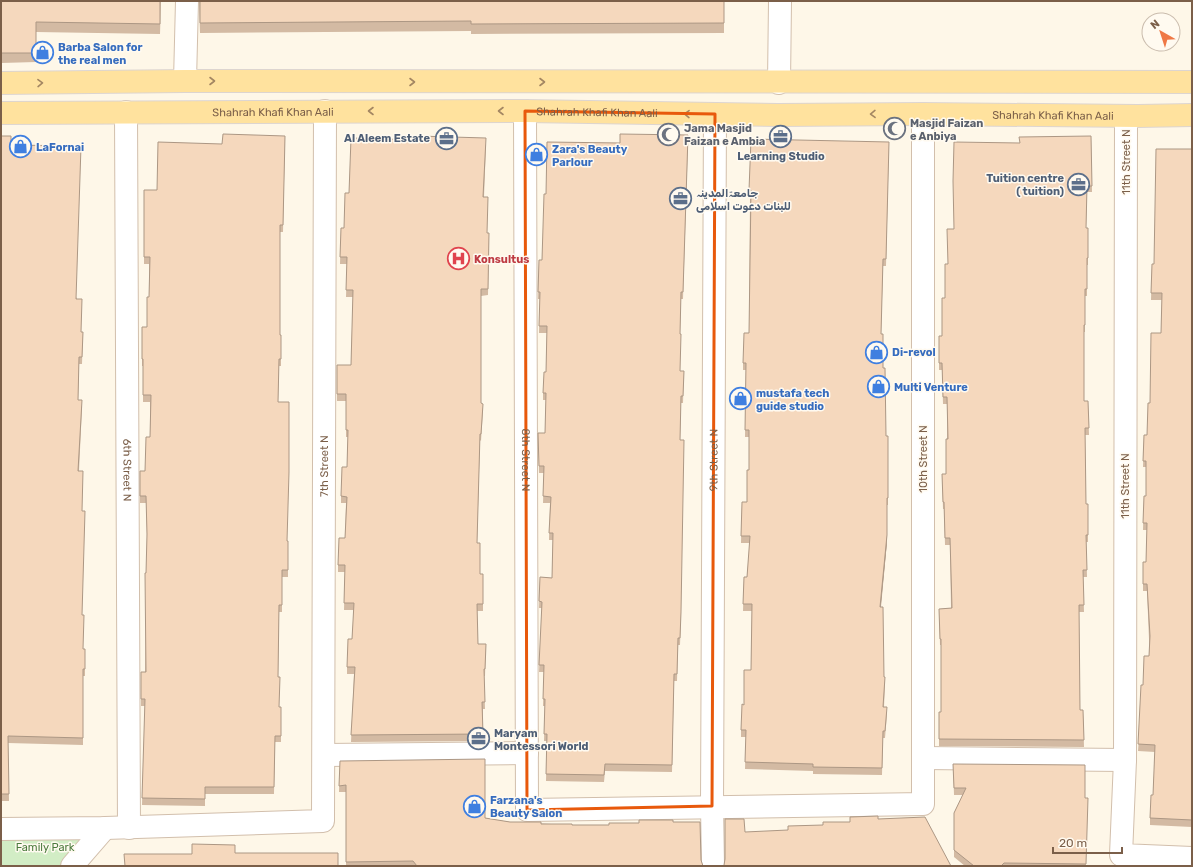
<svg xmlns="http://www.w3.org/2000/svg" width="1193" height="867" font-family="Rubik,'Noto Naskh Arabic',sans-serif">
  <rect width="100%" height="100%" fill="#fef7e8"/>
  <!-- green -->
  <path fill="#d2edc5" d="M105,828L72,866H1V829Z"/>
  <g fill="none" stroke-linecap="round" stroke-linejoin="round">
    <defs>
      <g id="minor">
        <path d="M185,81L187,1"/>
        <path d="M779,83L780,1"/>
        <path id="s1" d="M525,111L527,810L923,804V114"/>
        <path id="s2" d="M126,112L129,828"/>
        <path d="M1126,116L1125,760L1121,855L1192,858"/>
        <path d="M324,755L527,753"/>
        <path d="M924,758L1125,760"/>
        <path id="s3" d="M1,829L105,828L323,821L325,111"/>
        <path d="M72,866L105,828"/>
        <path id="s4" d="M713,866L712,806L715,114"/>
      </g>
      <g id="major">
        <path d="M1,83L185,81L1192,82"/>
        <path id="s5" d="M1,113L525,111L778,115L923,114L1138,116L1192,115"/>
      </g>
    </defs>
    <!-- minor casing -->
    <use href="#minor" stroke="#d2bfac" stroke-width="24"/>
    <!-- major casing -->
    <use href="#major" stroke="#ddd5d0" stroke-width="24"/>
    <!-- minor -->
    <use href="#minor" stroke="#fff" stroke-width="22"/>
    <!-- major -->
    <use href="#major" stroke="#ffe29e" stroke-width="22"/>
  </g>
  <!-- wall -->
  <path fill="#d3baa3" d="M1,1H161L160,34L36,32V62L1,63Z
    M199,1H724V33L471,34V31L200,33Z
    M1,136L11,145L77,299L81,332H83L82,364H79L78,400L82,407L79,471L82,511V615L83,649H85V676H83V745L8,743L9,801H1Z
    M285,136L283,232H280V335L281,342V366H279L278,402L287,541H288V577H282V612H279L278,677L279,707H281V742H275L274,794H205V806L142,805L145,706H141V672H145L147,537L146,503H140V471H145L150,437V402H143V366H142V327H147L149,297V264H144V190H157L222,144Z
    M1091,136L1092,192H1087L1086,228H1088V265H1087V296H1085V332H1084V401H1088L1089,435H1085L1086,504H1088V542H1086L1087,577H1083L1084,612H1079L1080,710H1083L1084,747L939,746V712H941V645H940L939,609L951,608L950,545H945L944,509H943L942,474H946L947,439V404H943L942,370H939V343L942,336L948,264L1020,143Z
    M688,142L683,299H681L680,334V371H684L683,403H681L680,440L681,619L680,645H678L677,681H674L672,772L605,771L604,782L546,781L547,741H544L545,706H543L544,672H539L542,608H539L540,577L552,578L553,540H549L550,503H543L544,473H539L538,433H545L546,400H543V393L546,372L547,333H539L540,299H538L539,260H542L546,194L620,143Z
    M889,142L886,266H883L881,334L888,498V505H887V542L881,607L884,677L885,684L884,707L887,714L885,738H883L882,775L813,774V771L745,769L746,737H741V730L744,705L751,670L752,611H743L744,577H747L750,543H741L742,502H747L749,470V437H745L746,370H743V363L749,333L750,197L749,196V190Z
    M486,145L484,197L487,233L489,239L488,295L481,296V403L483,410L481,441L480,440L477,543L480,574L483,604V611H477L478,644H486L485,676H484L485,709H483V741L351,742L354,674H347V667L352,639L354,610H344L345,572H338V565L345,538L346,503H341V496L347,467L348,437H346V401H337V365H351L353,297H346L347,264H340L341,228H344L349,193Z
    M1192,149V827L1150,825V818L1153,795L1155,752L1138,751L1143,685L1149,656V639L1147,591H1143V562H1146L1147,530H1143L1144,496H1146V467H1143L1144,435H1147L1150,403L1161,333L1162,300H1151L1152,264H1154Z
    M340,761L485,818L510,822L572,825H609L639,823L673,822L701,860L703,866H346V792H339Z
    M953,764L1085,798L1086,866H965L954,857V813L963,795H954Z"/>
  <!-- shaded-wall -->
  <path fill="#ac9784" d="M887,535V542L880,614V607Z"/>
  <!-- building -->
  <path fill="#f5d8bd" stroke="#ac9784" d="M1,1H160V24L36,22V53H1Z
    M200,1H724V23L471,24V21L200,23Z
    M223,134L285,136L283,225H280V335H281V359H279L278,402H289V472L287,541H288V570H282V605H279L278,677H280L279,707H281V736H275L274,787H205V799L142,798L145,699H141V672H146L145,573H146L147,534L146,496H140V471H145L146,437H150L151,395H143V359H142V327H147V297H149L150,257H144V190H157L158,142L222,144Z
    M620,134L688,135L683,292H681L680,334H681L680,371H684L683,396H681L680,440H684L681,612L680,638H678L677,674H674L672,765L605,764L604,775L546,774L547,734H544L545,699H543L544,665H539L542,602L539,601L540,577L552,578L553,533H549L551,497L543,496L544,466H539L538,433H545L546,393H543L544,372H546L547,326H539L540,292H538L539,260H542L544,194H546L547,142L620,143Z
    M1,136H11V145L81,146L76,299H82L81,332H83L82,357H79L78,400H82L78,471H83L82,511H85L82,615H84L83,649H85V669H83V738L8,736L9,794H1Z
    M418,136L486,138L483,197H488L487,233H489L488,289H481V403L483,404L481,434H480L477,543H480V574H483V604H477L478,644H486L485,669H484L485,702H482L483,734L351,735L355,667H347L348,639H352L354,603H344L345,565H338L339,538H345L347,497L341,496L342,467H347L348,430H346V394H337V365H351L353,290H346L347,257H340L341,228H344L345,193H349L351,138L417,140Z
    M1091,136L1092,186H1087L1086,228H1088V258H1087V289H1085V325H1084V401H1088L1089,428H1085L1086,504H1088V535H1086L1087,570H1083L1084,605H1079L1080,710H1083L1084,740L939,739V712H941V639H940L939,609L952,608L950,538H945L944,502H943L942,474H946V439H948L947,397H943L942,363H939V336H942V298H945V264H948L947,229H954L953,181L954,142L1020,143L1019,137Z
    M751,139L889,142L886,259H883L881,334H883V368H885L886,436H888V498H887V535L880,607H883L884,677H885L883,707H887L885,731H883L882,768L813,767V764L745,762L746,730H741L742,704L744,705V670H751L752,604H743L744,577H747L750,536H741L742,502H747V470H749V430H745L746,363H743L744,333H749L751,190H749Z
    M1156,149H1192V820L1150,818L1151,795H1153L1155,745L1138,744L1141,685H1143L1144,656H1149L1150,636L1147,584H1143V562H1146L1147,523H1143L1144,496H1146V461H1143L1144,435H1147L1148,403H1150L1151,333H1161L1162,293H1151L1152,264H1154Z
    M485,759V818L510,822H541V824H572V825H609V823H639V820H673V822H700L701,860L703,866H417L413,861L346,862V785L339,786L340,761Z
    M953,764L1085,765V798H1088L1086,864L1004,863L1001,866H974L954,850V813L966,788H954Z
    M878,816V819L925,817L951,866H723L724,865L725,859V819H744L745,832L788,830V826L823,825V822H850V817Z
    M192,844L235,845V853H338V866H125L124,854H192Z"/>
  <!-- one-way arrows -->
  <defs><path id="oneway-chevron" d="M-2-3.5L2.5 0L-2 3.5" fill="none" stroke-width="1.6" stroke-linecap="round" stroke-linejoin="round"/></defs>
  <g stroke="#a38662">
    <use href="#oneway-chevron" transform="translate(212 81)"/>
    <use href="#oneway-chevron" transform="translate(412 82)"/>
    <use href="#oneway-chevron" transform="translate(542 82)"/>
    <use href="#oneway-chevron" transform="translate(40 83) rotate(-1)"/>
    <use href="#oneway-chevron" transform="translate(371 111) rotate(180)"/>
    <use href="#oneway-chevron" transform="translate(501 111) rotate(180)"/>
    <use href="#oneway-chevron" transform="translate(687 114) rotate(-179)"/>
    <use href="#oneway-chevron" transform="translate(873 114) rotate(179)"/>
  </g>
  <!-- marked area -->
  <path fill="none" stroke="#e8590c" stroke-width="3" stroke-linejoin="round" d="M525,111L715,114L712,806L527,810Z"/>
  <!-- icons -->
  <defs>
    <symbol id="shop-ring" viewBox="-11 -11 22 22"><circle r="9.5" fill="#fffaf0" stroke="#3f7fe0" stroke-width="1.5"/><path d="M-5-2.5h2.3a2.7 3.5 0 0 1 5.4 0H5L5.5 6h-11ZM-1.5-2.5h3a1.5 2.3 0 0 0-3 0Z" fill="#3f7fe0"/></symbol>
    <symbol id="mosque-ring" viewBox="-11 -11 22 22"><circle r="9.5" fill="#fffaf0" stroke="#6b7280" stroke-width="1.5"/><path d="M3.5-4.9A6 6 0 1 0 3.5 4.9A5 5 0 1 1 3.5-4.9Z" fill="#6b7280"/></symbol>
    <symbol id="office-ring" viewBox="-11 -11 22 22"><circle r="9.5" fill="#fffaf0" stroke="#5c6f8a" stroke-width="1.5"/><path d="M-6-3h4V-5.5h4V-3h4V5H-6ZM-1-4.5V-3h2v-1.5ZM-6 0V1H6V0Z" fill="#5c6f8a"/></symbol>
    <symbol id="hospital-ring" viewBox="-11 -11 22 22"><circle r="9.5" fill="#fffaf0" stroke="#e0444e" stroke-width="1.5"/><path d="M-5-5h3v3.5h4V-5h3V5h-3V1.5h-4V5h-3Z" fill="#e0444e"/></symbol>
  </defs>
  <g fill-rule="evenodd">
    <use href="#shop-ring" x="30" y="40" width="25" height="25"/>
    <use href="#mosque-ring" x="882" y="116" width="25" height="25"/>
    <use href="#mosque-ring" x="656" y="122" width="25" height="25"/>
    <use href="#office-ring" x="768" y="124" width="25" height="25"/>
    <use href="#office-ring" x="434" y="126" width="25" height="25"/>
    <use href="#shop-ring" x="8" y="134" width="25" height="25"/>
    <use href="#shop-ring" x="524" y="142" width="25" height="25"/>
    <use href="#office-ring" x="1066" y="172" width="25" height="25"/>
    <use href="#office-ring" x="668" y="186" width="25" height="25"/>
    <use href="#hospital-ring" x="446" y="246" width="25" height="25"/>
    <use href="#shop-ring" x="864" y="340" width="25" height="25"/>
    <use href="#shop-ring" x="866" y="374" width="25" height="25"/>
    <use href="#shop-ring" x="728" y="386" width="25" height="25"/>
    <use href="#office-ring" x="466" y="726" width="25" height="25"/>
    <use href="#shop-ring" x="462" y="794" width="25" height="25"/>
  </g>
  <g text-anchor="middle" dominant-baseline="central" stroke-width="3" stroke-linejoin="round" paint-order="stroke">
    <!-- shop labels -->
    <g font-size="11" font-weight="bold" fill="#366cbe" stroke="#fffaf0" text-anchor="start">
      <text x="58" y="47">Barba Salon for<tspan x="58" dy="13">the real men</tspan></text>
      <text x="36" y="147">LaFornai</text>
      <text x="552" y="149">Zara's Beauty<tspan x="552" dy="13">Parlour</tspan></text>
      <text x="892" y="352">Di-revol</text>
      <text x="894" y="387">Multi Venture</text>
      <text x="756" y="393">mustafa tech<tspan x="756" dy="13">guide studio</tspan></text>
      <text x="490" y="800">Farzana's<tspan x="490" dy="13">Beauty Salon</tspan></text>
    </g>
    <!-- street labels -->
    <g font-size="11" fill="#7b5f49" stroke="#fffaf0">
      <text stroke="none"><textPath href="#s5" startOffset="272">Shahrah Khafi Khan Aali</textPath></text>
      <text stroke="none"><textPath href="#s5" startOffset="596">Shahrah Khafi Khan Aali</textPath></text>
      <text stroke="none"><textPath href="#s5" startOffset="1052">Shahrah Khafi Khan Aali</textPath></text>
      <text transform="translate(1126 162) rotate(-90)">11th Street N</text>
      <text transform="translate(923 459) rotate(-90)">10th Street N</text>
      <text stroke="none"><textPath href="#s1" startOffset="349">8th Street N</textPath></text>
      <text stroke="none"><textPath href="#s4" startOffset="406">9th Street N</textPath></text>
      <text stroke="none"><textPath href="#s3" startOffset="677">7th Street N</textPath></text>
      <text stroke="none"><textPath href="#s2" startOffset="358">6th Street N</textPath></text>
      <text transform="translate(1125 486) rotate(-90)">11th Street N</text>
    </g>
    <!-- worship labels -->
    <g font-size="11" font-weight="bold" fill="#5b616d" stroke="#fffaf0" text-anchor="start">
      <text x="910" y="123">Masjid Faizan<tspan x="910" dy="13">e Anbiya</tspan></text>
      <text x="684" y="128">Jama Masjid<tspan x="684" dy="13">Faizan e Ambia</tspan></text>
    </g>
    <!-- service labels -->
    <g font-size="11" font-weight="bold" fill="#4e5e75" stroke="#fffaf0" text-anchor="end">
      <text x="430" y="138">Al Aleem Estate</text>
      <text x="781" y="156" text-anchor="middle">Learning Studio</text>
      <text x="1064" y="178">Tuition centre<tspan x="1064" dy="13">( tuition)</tspan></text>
      <text x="696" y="193" text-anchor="start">جامعۃالمدینہ<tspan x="696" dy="13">للبنات دعوت اسلامی</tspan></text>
      <text x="494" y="733" text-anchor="start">Maryam<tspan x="494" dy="13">Montessori World</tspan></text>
    </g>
    <!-- health labels -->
    <g font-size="11" font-weight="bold" fill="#be3a42" stroke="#fffaf0" text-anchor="start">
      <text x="474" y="259">Konsultus</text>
    </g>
    <!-- park labels -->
    <g font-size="11" fill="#4b7b3d" stroke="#fffaf0">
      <text x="45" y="847">Family Park</text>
    </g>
  </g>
  <!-- border -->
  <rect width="1193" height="867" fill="none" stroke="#7b5f49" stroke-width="4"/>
  <!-- north arrow -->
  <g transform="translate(1161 32) rotate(321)"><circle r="19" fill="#fffaf0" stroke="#cabcad"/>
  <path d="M0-3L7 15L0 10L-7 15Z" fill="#ef7845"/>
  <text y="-6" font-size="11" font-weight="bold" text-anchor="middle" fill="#7b5f49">N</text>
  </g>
  <!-- scale -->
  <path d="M1053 847v6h69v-6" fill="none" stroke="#7b5f49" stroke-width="2"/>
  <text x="1059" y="847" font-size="12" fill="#7b5f49" stroke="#fffaf0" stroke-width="3" paint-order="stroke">20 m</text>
</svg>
